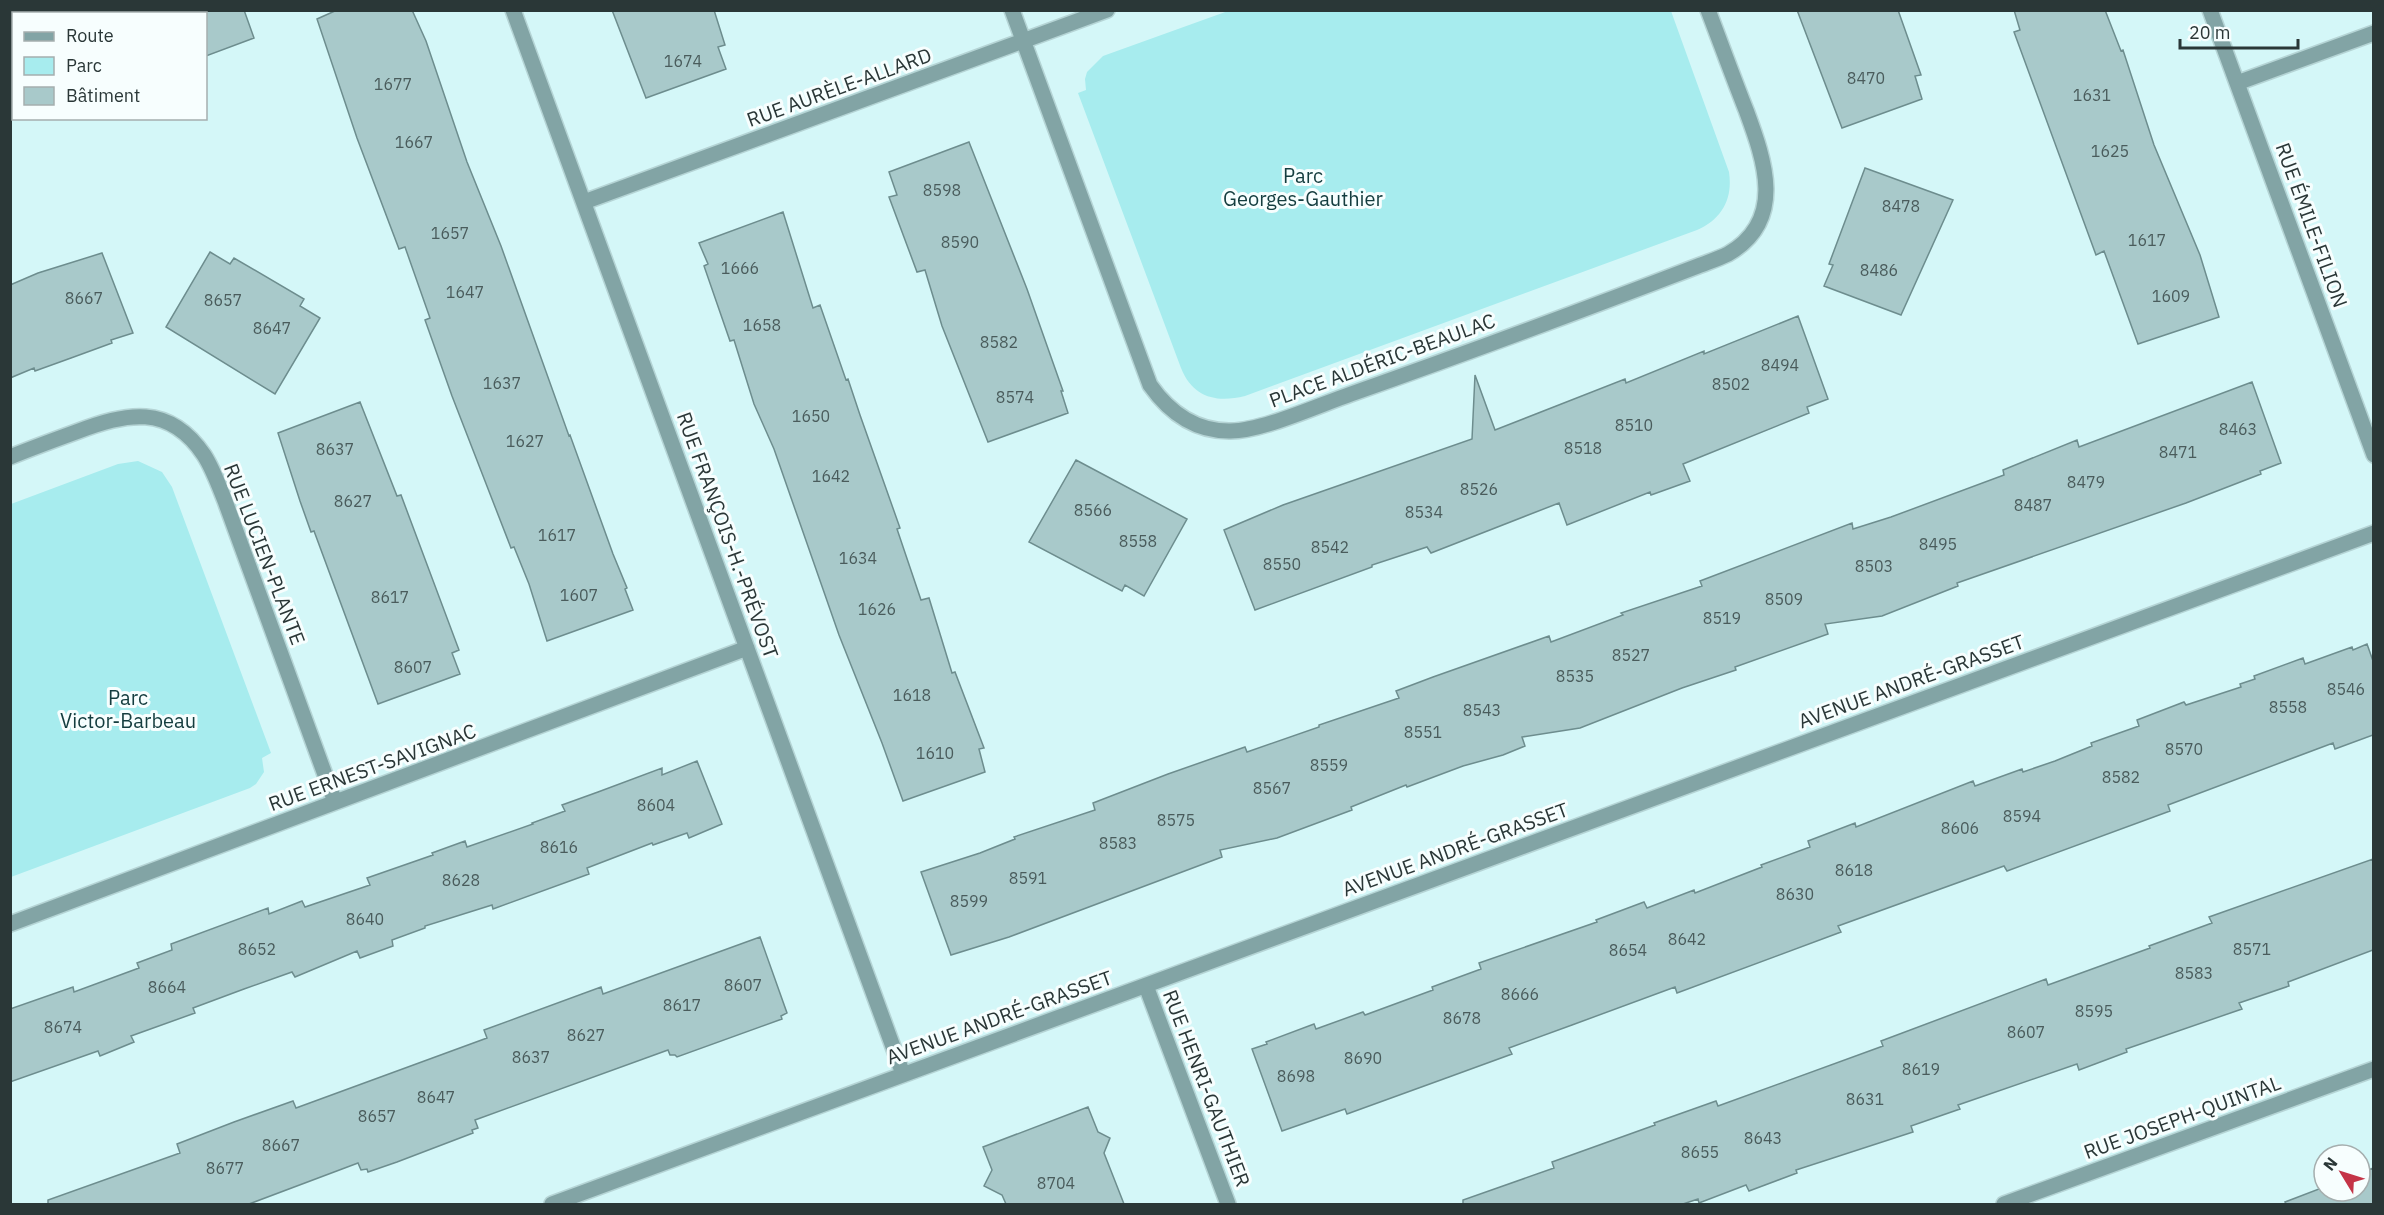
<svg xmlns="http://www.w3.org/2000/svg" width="2384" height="1215" font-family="'IBM Plex Sans',sans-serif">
  <rect width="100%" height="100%" fill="#d4f7f8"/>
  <!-- green -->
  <path fill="#a7ecee" d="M1228,11H1671L1729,172C1733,199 1722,219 1697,230L1245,396C1217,403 1193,398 1181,368L1078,93L1086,90L1085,79L1087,72L1103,56Z
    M138,461L162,472L172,487L271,753L262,758L264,772L256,784L250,788L11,877V504L118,464Z"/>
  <!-- building -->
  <path fill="#a8c9ca" stroke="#6d8d8e" stroke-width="1.5" d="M206,10H244L254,38L206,56Z
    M337,10H412L426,41L467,162L501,246L569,436L570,435L613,554L627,588L625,589L633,610L547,641L529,584L514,547L511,548L452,396L425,320L430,318L405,247L399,249L357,138L317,19Z
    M612,10H714L725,45L718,47L726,69L646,98Z
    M1797,10H1898L1921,75L1915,76L1922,99L1842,128Z
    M2014,10H2105L2121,51L2123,50L2154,145L2200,255L2219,317L2138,344L2104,251L2096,255L2014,32L2020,30Z
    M969,142L1027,289L1063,391H1061L1068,413L988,442L942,326L925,270L917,272L889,197L897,195L889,172Z
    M1865,168L1953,200L1901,315L1824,286L1833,265L1829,264Z
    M783,212L813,308L820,305L846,380L848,379L860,415L900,528L897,529L921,600L929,598L952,673L955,672L984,748L979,749L985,772L903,801L882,743L839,635L774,449L754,404L734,340L730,341L704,266L708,264L699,243Z
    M210,252L230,264L234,258L304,299L300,306L320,318L275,394L166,327Z
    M102,253L133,333L111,340L112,343L71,358L35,371L34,368L10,378V285L38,273Z
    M1798,316L1828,399L1807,407L1809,413L1683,464L1690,481L1651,495L1650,492L1567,525L1559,503L1431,553L1427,547L1372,565V567L1255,610L1224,530L1283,505L1472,439L1475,375L1495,430L1625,379L1626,383L1704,351V354Z
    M2252,382L2281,463L2260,471L2261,474L2186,503L1957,583L1958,586L1882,616L1825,624L1828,634L1735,667L1736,670L1682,688L1580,728L1522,737L1525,746L1503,755L1463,766L1407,787L1406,785L1351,807L1352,810L1277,838L1220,850L1222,857L1009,937L951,955L921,872L980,853L1015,839L1014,837L1095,810L1093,803L1168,774L1245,747L1247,752L1319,727V725L1399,698L1396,691L1433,677L1549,636L1551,642L1623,615L1621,613L1702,586L1700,581L1852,523L1853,529L1891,517L2004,475L2003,470L2077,440L2079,447Z
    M360,402L397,496L401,495L459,650L452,653L460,674L378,704L314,531L311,532L300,501L278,433Z
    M1076,460L1187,519L1144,596L1125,585L1122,591L1029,542Z
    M2367,644L2373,661V735L2335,749L2333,743L2168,805L2170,811L2007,871L2004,866L1838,926L1841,932L1677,993L1675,987L1572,1025L1509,1048L1512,1054L1449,1077L1347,1114L1345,1109L1282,1131L1252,1049L1267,1044L1266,1042L1314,1024L1316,1029L1363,1012L1365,1015L1433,990L1432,987L1481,969L1479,963L1597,922L1596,920L1644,902L1647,908L1694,890L1695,893L1762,867L1761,865L1810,847L1808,841L1855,823L1856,827L1973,781L1975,786L2022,769L2023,772L2055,761L2092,746L2091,743L2139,726L2137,720L2184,702L2186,705L2241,687L2240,684L2255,679L2254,676L2303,658L2305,664L2352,647L2353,650Z
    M697,761L722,824L689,838L687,833L653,845L652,843L587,868L589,874L493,909L492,905L425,926V928L392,940L393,946L360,958L357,951L295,977L292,972L244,989L193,1008L195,1013L131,1036L134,1042L100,1056L98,1051L10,1082V1009L73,987L74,992L139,968L137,963L172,950L171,944L268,908L269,914L302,901L305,907L370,885L367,878L433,855L432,853L465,841L467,847L533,824L532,823L565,811L562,805L598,792L662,768V775Z
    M2373,859V950L2288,982L2289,986L2239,1003L2242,1009L2126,1049L2127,1052L2079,1070L2077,1064L1958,1105L1960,1109L1911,1126L1913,1132L1796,1170L1797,1173L1749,1191L1746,1185L1699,1203L1698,1199L1683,1204H1463V1200L1554,1168L1552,1162L1655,1125L1654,1123L1716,1101L1718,1106L1883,1046L1881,1041L2046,979L2048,985L2150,948L2149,946L2212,923L2209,917Z
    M760,937L787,1013L781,1016L782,1019L677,1057L675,1055H670L668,1050L475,1120L478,1128L472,1130L473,1133L397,1162L368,1172L367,1169L361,1170L358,1163L249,1204H48V1200L180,1153L177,1144L234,1122L293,1101L296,1108L487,1038L484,1030L601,987L603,994Z
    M1088,1107L1098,1132L1110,1138L1104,1153L1124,1204H1006L1002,1195L984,1186L992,1170L983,1147Z
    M2373,1168V1204H2286L2285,1202L2324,1187V1191H2360V1173Z"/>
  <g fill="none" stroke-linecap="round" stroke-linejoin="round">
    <defs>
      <path id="minor" d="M513,10L903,1074
        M1012,10L1150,385C1169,412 1195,431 1229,431C1260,432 1319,405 1351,394C1467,353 1583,310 1698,266C1708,262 1718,259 1728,254C1787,220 1764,159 1746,110C1733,77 1721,44 1708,10
        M2210,10L2374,455
        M2237,83L2374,33
        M584,202L1107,10
        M10,457C32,448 54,440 76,432C126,413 169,403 204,455C213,469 219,486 225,501L335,802
        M10,924L747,648
        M1146,986L1228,1204
        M552,1204L2374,533
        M2004,1204L2374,1069"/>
    </defs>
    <!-- minor casing -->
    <use href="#minor" stroke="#b5d4d5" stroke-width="18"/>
    <!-- minor -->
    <use href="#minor" stroke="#82a4a5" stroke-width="15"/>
  </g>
  <g text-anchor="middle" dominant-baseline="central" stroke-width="6" stroke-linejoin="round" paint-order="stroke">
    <!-- number labels -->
    <g font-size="16" fill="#4a5c5c">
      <text x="683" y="61">1674</text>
      <text x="1866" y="78">8470</text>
      <text x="393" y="84">1677</text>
      <text x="2092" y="95">1631</text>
      <text x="414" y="142">1667</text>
      <text x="2110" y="151">1625</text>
      <text x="942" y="190">8598</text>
      <text x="1901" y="206">8478</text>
      <text x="450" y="233">1657</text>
      <text x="2147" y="240">1617</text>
      <text x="960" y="242">8590</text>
      <text x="740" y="268">1666</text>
      <text x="1879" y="270">8486</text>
      <text x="465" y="292">1647</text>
      <text x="2171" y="296">1609</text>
      <text x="84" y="298">8667</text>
      <text x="223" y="300">8657</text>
      <text x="762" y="325">1658</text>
      <text x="272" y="328">8647</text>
      <text x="999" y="342">8582</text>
      <text x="1780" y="365">8494</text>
      <text x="502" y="383">1637</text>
      <text x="1731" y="384">8502</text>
      <text x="1015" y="397">8574</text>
      <text x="811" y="416">1650</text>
      <text x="1634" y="425">8510</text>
      <text x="2238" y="429">8463</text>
      <text x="525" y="441">1627</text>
      <text x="1583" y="448">8518</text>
      <text x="335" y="449">8637</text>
      <text x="2178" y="452">8471</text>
      <text x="831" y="476">1642</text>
      <text x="2086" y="482">8479</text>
      <text x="1479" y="489">8526</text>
      <text x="353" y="501">8627</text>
      <text x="2033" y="505">8487</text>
      <text x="1093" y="510">8566</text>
      <text x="1424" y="512">8534</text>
      <text x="557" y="535">1617</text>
      <text x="1138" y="541">8558</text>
      <text x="1938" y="544">8495</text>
      <text x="1330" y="547">8542</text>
      <text x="858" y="558">1634</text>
      <text x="1282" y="564">8550</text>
      <text x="1874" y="566">8503</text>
      <text x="579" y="595">1607</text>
      <text x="390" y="597">8617</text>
      <text x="1784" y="599">8509</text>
      <text x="877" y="609">1626</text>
      <text x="1722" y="618">8519</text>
      <text x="1631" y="655">8527</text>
      <text x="413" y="667">8607</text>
      <text x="1575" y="676">8535</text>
      <text x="2346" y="689">8546</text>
      <text x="912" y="695">1618</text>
      <text x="2288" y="707">8558</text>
      <text x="1482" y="710">8543</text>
      <text x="1423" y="732">8551</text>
      <text x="2184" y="749">8570</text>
      <text x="935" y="753">1610</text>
      <text x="1329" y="765">8559</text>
      <text x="2121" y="777">8582</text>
      <text x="1272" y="788">8567</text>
      <text x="656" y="805">8604</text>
      <text x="2022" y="816">8594</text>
      <text x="1176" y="820">8575</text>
      <text x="1960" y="828">8606</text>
      <text x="1118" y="843">8583</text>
      <text x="559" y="847">8616</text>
      <text x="1854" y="870">8618</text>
      <text x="1028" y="878">8591</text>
      <text x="461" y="880">8628</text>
      <text x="1795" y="894">8630</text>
      <text x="969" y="901">8599</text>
      <text x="365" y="919">8640</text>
      <text x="1687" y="939">8642</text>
      <text x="257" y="949">8652</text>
      <text x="2252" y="949">8571</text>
      <text x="1628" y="950">8654</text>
      <text x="2194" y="973">8583</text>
      <text x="743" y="985">8607</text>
      <text x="167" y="987">8664</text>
      <text x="1520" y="994">8666</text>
      <text x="682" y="1005">8617</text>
      <text x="2094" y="1011">8595</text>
      <text x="1462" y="1018">8678</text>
      <text x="63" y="1027">8674</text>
      <text x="2026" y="1032">8607</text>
      <text x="586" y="1035">8627</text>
      <text x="531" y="1057">8637</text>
      <text x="1363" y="1058">8690</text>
      <text x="1921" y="1069">8619</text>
      <text x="1296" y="1076">8698</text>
      <text x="436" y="1097">8647</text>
      <text x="1865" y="1099">8631</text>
      <text x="377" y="1116">8657</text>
      <text x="1763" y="1138">8643</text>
      <text x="281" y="1145">8667</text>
      <text x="1700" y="1152">8655</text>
      <text x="225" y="1168">8677</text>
      <text x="1056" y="1183">8704</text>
    </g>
    <!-- street labels -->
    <g font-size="20" fill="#2a3737" stroke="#f7fefe">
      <text transform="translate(839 87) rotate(-20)">RUE AURÈLE-ALLARD</text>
      <text transform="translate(2312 225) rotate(70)">RUE ÉMILE-FILION</text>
      <text transform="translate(1382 360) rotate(-20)">PLACE ALDÉRIC-BEAULAC</text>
      <text transform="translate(728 535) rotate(70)">RUE FRANÇOIS-H.-PRÉVOST</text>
      <text transform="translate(265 554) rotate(69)">RUE LUCIEN-PLANTE</text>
      <text transform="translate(1911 681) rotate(-20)">AVENUE ANDRÉ-GRASSET</text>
      <text transform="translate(372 767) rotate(-20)">RUE ERNEST-SAVIGNAC</text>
      <text transform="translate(1455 849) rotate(-20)">AVENUE ANDRÉ-GRASSET</text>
      <text transform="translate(999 1017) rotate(-20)">AVENUE ANDRÉ-GRASSET</text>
      <text transform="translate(1207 1088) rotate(69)">RUE HENRI-GAUTHIER</text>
      <text transform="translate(2182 1117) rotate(-20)">RUE JOSEPH-QUINTAL</text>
    </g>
    <!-- park labels -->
    <g font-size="20" fill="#143d3f" stroke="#f7fefe">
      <text x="1303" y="175">Parc<tspan x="1303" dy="23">Georges-Gauthier</tspan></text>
      <text x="128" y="697">Parc<tspan x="128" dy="23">Victor-Barbeau</tspan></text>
    </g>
  </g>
  <!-- border -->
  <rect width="2384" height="1215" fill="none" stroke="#2a3737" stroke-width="24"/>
  <!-- legend -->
  <rect x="12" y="12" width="195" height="108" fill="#f7fefe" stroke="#a5aeae" stroke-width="1.5"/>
  <rect x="24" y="32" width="30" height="9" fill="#82a4a5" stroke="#a5aeae" stroke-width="1.5"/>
  <text x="66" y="42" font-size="18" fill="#2a3737">Route</text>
  <rect x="24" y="57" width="30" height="18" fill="#a7ecee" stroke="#a5aeae" stroke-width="1.5"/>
  <text x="66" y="72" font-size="18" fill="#2a3737">Parc</text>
  <rect x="24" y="87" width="30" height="18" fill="#a8c9ca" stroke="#a5aeae" stroke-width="1.5"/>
  <text x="66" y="102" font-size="18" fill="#2a3737">Bâtiment</text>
  <!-- north arrow -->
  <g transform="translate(2342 1173) rotate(308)"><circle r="28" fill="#f7fefe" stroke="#a5aeae" stroke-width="1.5"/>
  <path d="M0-4.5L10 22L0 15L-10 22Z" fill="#c43447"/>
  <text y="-9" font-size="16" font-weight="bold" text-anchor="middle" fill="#2a3737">N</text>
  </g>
  <!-- scale -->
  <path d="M2180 39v9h118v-9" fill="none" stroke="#2a3737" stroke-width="3"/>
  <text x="2189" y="39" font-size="18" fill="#2a3737" stroke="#f7fefe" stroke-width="4.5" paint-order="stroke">20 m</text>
</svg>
